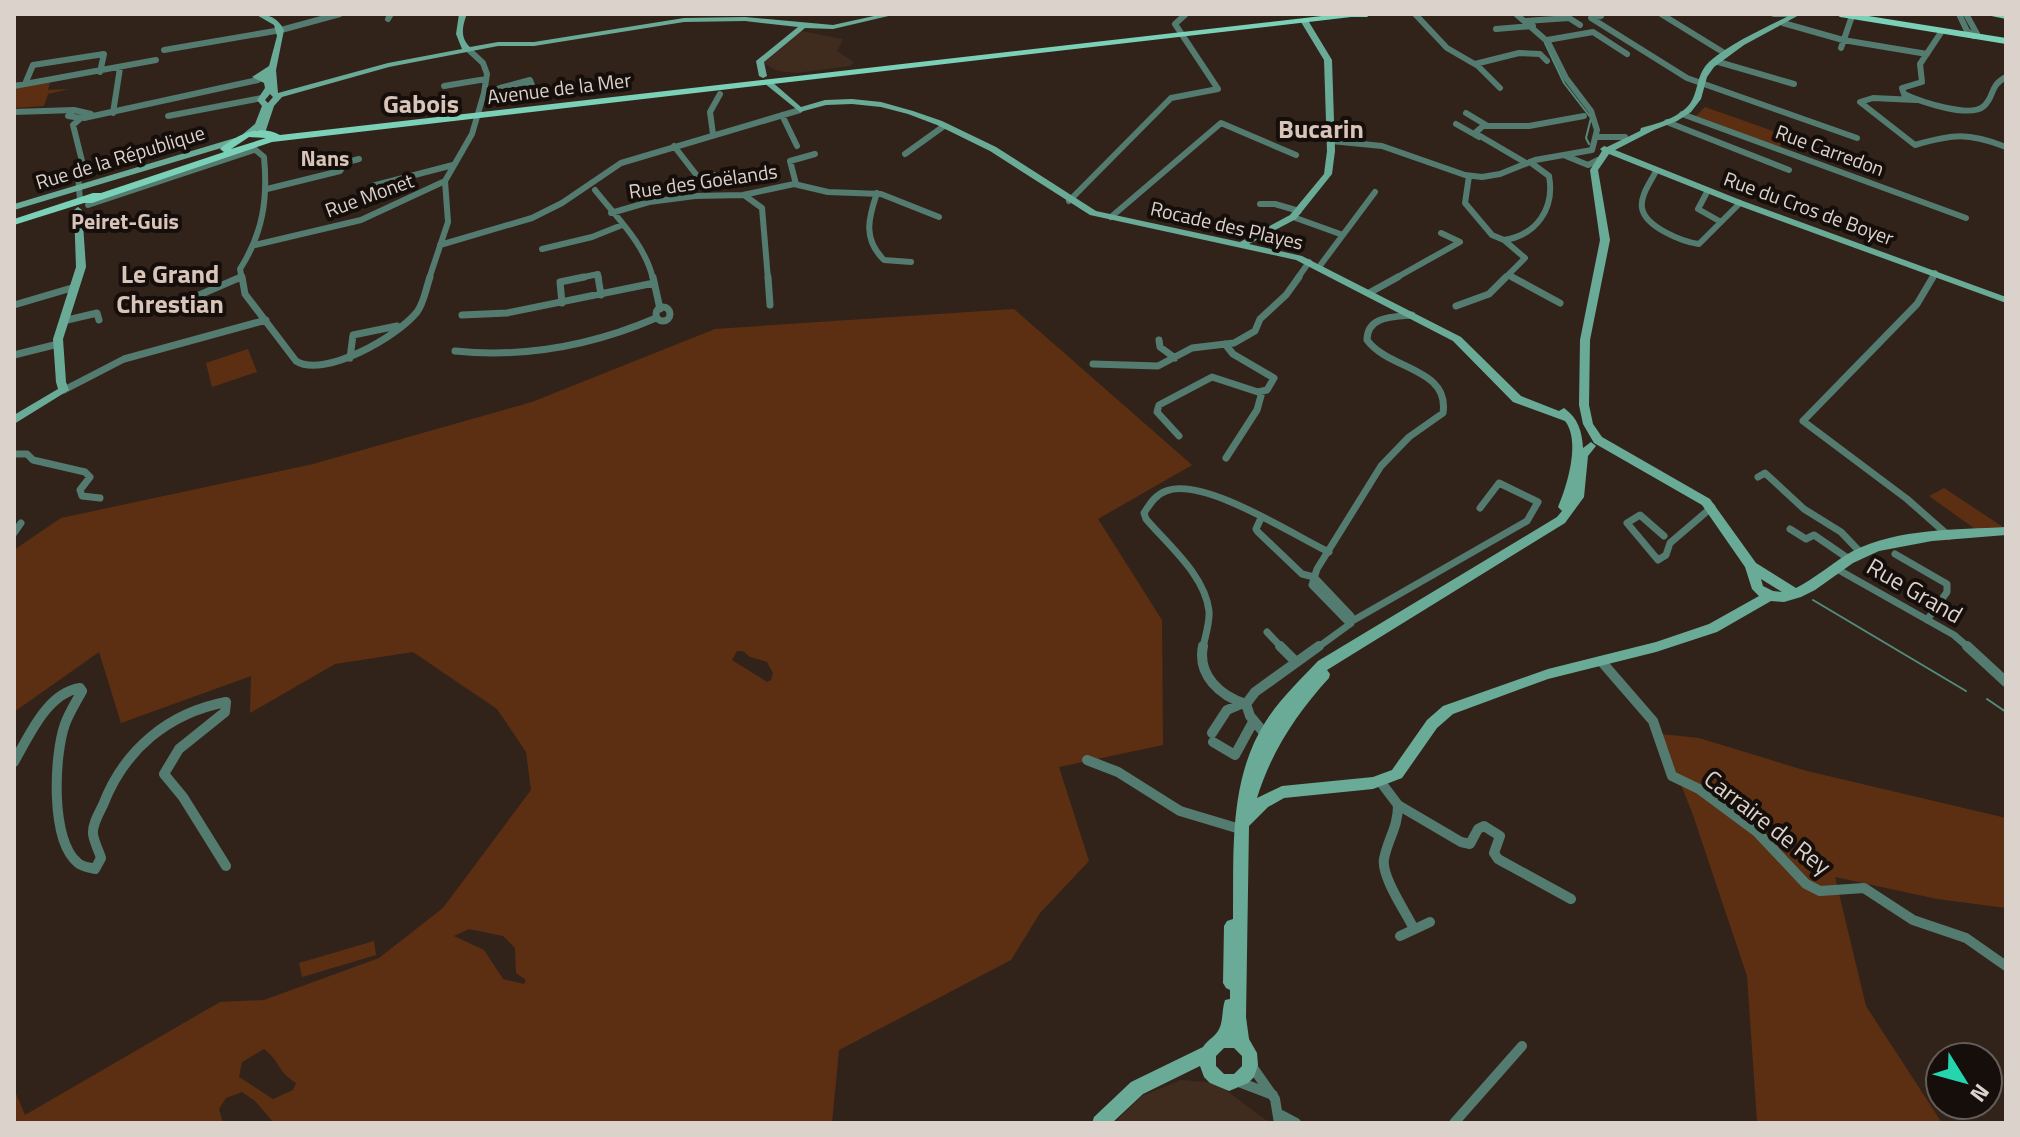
<svg xmlns="http://www.w3.org/2000/svg" width="2020" height="1137" font-family="'Titillium Web',sans-serif">
  <rect width="100%" height="100%" fill="#32231a"/>
  <!-- built -->
  <path fill="#402b1f" d="M800,31L843,39L837,51L854,62L850,66L796,73L778,71L763,63Z
    M1181,1080L1216,1083L1270,1123H1114L1142,1096Z"/>
  <!-- green -->
  <path fill="#5d2f12" fill-rule="evenodd" d="M50,82L48,90L69,89L48,94L44,106L14,108V88Z
    M1705,107L1787,136L1779,147L1695,117Z
    M1014,309L1192,465L1098,519L1162,620L1163,745L1059,767L1089,861L1040,913L1011,960L839,1050L832,1123H274L255,1101L242,1092L226,1098L219,1109L223,1123H14V1089L25,1115L220,1002L264,1000L379,958L443,908L531,790L526,752L497,709L413,652L335,664L250,713L251,676L121,723L99,652L14,712V550L61,518L313,464L532,402L715,329ZM737,651H743L750,657L767,662L773,673L771,680L767,682L732,660ZM469,929L503,936L515,948L516,973L526,980L524,984L503,979L484,950L454,936ZM264,1049C280,1061 277,1071 296,1083L293,1090L273,1099L239,1077L242,1062Z
    M248,349L257,372L212,387L206,363Z
    M1944,488L2003,527L1978,531L1929,496Z
    M1661,734L1699,738L1807,771L2006,818V908L1937,899L1835,877L1866,1006L1942,1123H1754L1757,1121L1747,976L1693,815Z
    M374,941L376,955L302,977L299,963Z"/>
  <g fill="none" stroke-linecap="round" stroke-linejoin="round">
    <!-- stream -->
    <path stroke="#518c7c" stroke-width="2" d="M1545,43L1564,83L1591,118L1586,138L1589,144
      M1813,600L1966,691
      M1987,699L2006,712"/>
    <!-- street-far2 -->
    <path stroke="#547b6f" stroke-width="6" d="M1415,14L1447,48L1478,66L1500,88
      M1661,14L1726,54
      M1774,14H1792
      M1959,14L1967,31L1974,36
      M1966,14L1977,34H1974
      M1601,16L1591,18L1687,78L1857,138
      M388,19L391,14
      M1526,21L1569,18L1580,25
      M1783,23L1843,40L1927,54
      M1496,29L1533,26
      M281,30L340,14
      M1942,31L1920,64L1922,82L1902,88L1904,94C1919,101 1970,119 1984,106C1995,96 1989,86 2006,77
      M1547,40L1593,32L1627,54
      M1841,48L1852,16
      M164,50L281,30
      M1715,61L1794,84
      M1475,64L1519,53L1540,54L1547,61
      M530,80L532,85L502,93L500,88Z
      M25,84L33,65L104,54L100,72
      M14,86L156,60
      M444,86L486,79
      M484,93L500,88
      M1916,100L1873,98L1860,102L1915,145C1953,134 1968,132 2006,147
      M74,110L91,114L81,118L68,116Z
      M14,112L74,110
      M113,113L120,68
      M1466,113L1486,125
      M1682,114L1966,218
      M782,115L797,146
      M168,116L262,98
      M84,118L258,80
      M1667,122L1789,170
      M1456,124L1479,137
      M713,134L710,112L720,94
      M1597,137H1625
      M1331,141L1382,146L1465,175L1482,177L1500,174L1535,160L1592,150L1597,130L1591,111L1566,78L1548,42L1516,14
      M674,146L698,177L714,175
      M905,154L944,126
      M1566,156L1588,165L1598,160
      M1526,163L1475,133L1483,126H1529L1584,116
      M1655,173C1650,183 1640,196 1642,208C1645,227 1683,242 1699,244L1740,203
      M1469,176L1465,203L1492,235L1504,240
      M796,184L790,161L815,154
      M372,186L453,165
      M267,189L340,171L347,162L359,159
      M595,190C617,218 645,244 653,279
      M877,193C868,219 863,239 884,260L911,262
      M1706,194L1698,209L1721,222
      M744,195L762,208L768,279
      M80,200L78,175L84,169L73,125L81,118
      M1069,201L1171,98L1218,89L1175,24L1186,14
      M1260,204H1275L1299,211
      M88,205L254,150
      M611,213L649,202L695,196L743,195L794,184L828,192L881,194L939,217
      M1111,217L1221,123L1296,155
      M1293,217L1343,235
      M255,245L361,220L445,181
      M440,245L532,218L562,203L621,163L800,110
      M542,249L592,237L622,225
      M1319,267L1375,192
      M1509,275L1516,279
      M237,279L241,277
      M242,279L240,269C263,233 268,199 264,157L252,147
      M429,279L448,222L445,181L472,134L484,93L487,74L483,63L469,50
      M575,279L598,274L599,279
      M1297,279L1309,262
      M1394,279L1460,242L1441,233
      M1504,279L1525,258L1504,240C1537,235 1555,208 1549,176L1530,162
      M1932,279L1935,273"/>
    <!-- street-far1 -->
    <path stroke="#547b6f" stroke-width="7" d="M242,277L245,294L296,361C324,379 398,336 417,312C424,303 426,288 430,277
      M598,277L601,295
      M653,277L660,309
      M768,277L770,305
      M1512,277L1560,303
      M1933,277L1917,304L1803,421L1907,499L1949,536
      M1369,293L1398,277
      M197,296L241,277
      M562,303L560,282L584,277
      M14,305L75,287
      M1456,306L1489,294L1506,277
      M656 314a7 7 0 1 1 14 0a7 7 0 1 1-14 0Z
      M462,315L507,313L654,283
      M63,321L97,313L99,320
      M1159,340L1160,347L1175,358
      M455,351C525,358 591,346 656,318
      M14,355L58,344
      M350,358L353,335L397,326
      M1093,364L1158,366L1192,348L1234,343L1255,331L1260,319L1286,295L1299,277
      M64,390L124,359L266,320
      M1179,436L1157,412L1159,405L1212,377L1258,392L1267,390L1274,378L1233,354L1225,344
      M14,454H27L33,460L85,472L90,477L80,490L82,496L100,498
      M1226,458L1257,410L1262,392
      M1758,477L1765,473L1804,509L1841,532L1861,553
      M1261,518L1256,529L1258,532L1302,574L1314,577
      M1790,529L1806,539L1814,535L1849,559
      M14,533L21,523
      M1664,536L1640,515L1627,523L1658,560L1666,555L1670,543L1712,507
      M1895,554L1947,584V592L1927,620
      M1837,569L1954,635L1969,648
      M1314,577L1351,616V623
      M1354,620L1527,521L1538,502L1499,483L1480,508
      M1350,624L1312,585L1317,569L1381,466L1409,437L1443,413C1450,368 1389,370 1367,340C1367,316 1393,317 1412,315
      M1267,632L1282,648
      M1203,648C1205,636 1210,623 1209,611C1205,575 1168,545 1146,519L1144,513C1150,504 1155,495 1166,491C1203,476 1293,535 1329,552
      M1317,648L1350,624"/>
    <!-- street -->
    <path stroke="#547b6f" stroke-width="10" d="M1203,646C1197,675 1220,696 1246,704
      M1280,646L1295,661
      M1967,646L2006,682
      M1601,661L1653,721L1672,776L1699,789L1757,832L1806,884L1820,891L1864,888L1913,920L1966,938L2006,966
      M1246,704L1255,692L1319,646
      M1246,704L1250,716L1265,734
      M1212,733L1227,710L1241,704
      M1213,742L1235,755L1253,722
      M1087,760L1118,772L1180,811L1240,829
      M14,762C29,736 47,693 80,688L82,691C76,702 69,713 65,724C54,755 50,841 78,863C82,867 89,867 95,869L101,858C99,851 94,842 93,834C92,825 99,813 103,805C124,750 168,713 226,702L225,712L179,749L164,774L183,797L226,866
      M1380,781L1398,805L1461,842L1470,844L1478,829L1484,826L1500,836L1494,853L1498,859L1571,899
      M1398,805C1398,828 1388,838 1384,859C1381,876 1405,911 1413,927
      M1400,936L1430,922
      M1251,1065L1275,1099L1279,1123
      M1239,1082L1273,1095
      M1281,1115L1296,1123
      M1454,1123L1522,1046"/>
    <!-- secondary -->
    <path fill="#6aab98" fill-rule="evenodd" d="M255,14C269,14 278,18 284,30L276,70L278,93L388,63L462,49L456,34L459,14H467C462,26 460,38 470,47L498,42H534L684,18L745,17L833,25L883,14H897L833,29L805,28L764,62L767,76L763,78L759,76L756,61L798,27L745,21L684,22L534,46H498L389,67L282,97L274,106L264,136H258V130L247,136L243,134L255,124L262,106L257,100L265,88L264,83L252,77L269,66L277,36L274,25ZM270,94L273,97L268,103L265,100Z
      M1792,14H1801L1744,45L1714,67L1707,77L1701,99L1691,112L1677,121L1654,130L1615,150L1743,201L2006,297V303L1737,205L1609,154L1598,170L1610,240L1590,340L1589,405L1593,424L1602,437L1710,499L1756,563L1796,588C1816,578 1833,562 1853,551C1899,528 1956,530 2006,527V535L1932,541L1879,551L1853,563L1815,590L1801,597L1784,602L1771,601L1717,632L1656,652L1548,679L1453,714L1437,728L1402,778L1373,789L1284,798L1268,807L1249,826L1246,1017L1249,1039L1257,1053L1258,1065L1254,1077L1248,1083L1229,1091L1210,1083L1204,1077L1200,1066L1143,1094L1112,1123H1092L1094,1117L1131,1082L1203,1047C1208,1039 1217,1036 1220,1027C1223,1019 1222,1009 1225,1000L1230,999V990L1226,988L1223,983L1224,926L1227,921L1233,919C1234,852 1228,780 1266,721C1280,699 1300,680 1318,661L1557,517L1562,511L1558,507C1567,486 1581,441 1565,421L1513,402L1453,341L1296,260L1090,215L990,151L937,125L908,114L881,107L852,104L826,105L800,112L764,83L771,81L801,107L825,100L852,99L881,102L913,111L942,121L996,147L1096,211L1240,242L1290,215L1324,174L1327,151L1324,60L1301,22L1305,20L1309,22L1332,60L1335,151L1332,174L1296,219L1249,244L1302,256L1461,337L1521,396L1559,411L1564,408C1578,418 1582,431 1583,448L1591,442L1596,446L1588,456L1584,497L1565,523L1327,670L1330,674L1329,678C1297,713 1271,752 1257,798L1282,786L1373,777L1392,770L1427,720L1443,706L1548,669L1656,642L1709,624L1759,596L1752,589L1745,567L1702,505L1594,443L1583,424L1579,405L1580,340L1600,240L1590,170L1602,151L1600,149L1604,146L1607,147L1640,131L1641,128C1659,123 1687,116 1694,96C1699,83 1698,73 1709,62C1733,41 1764,29 1792,14ZM1761,579L1782,592L1773,591L1763,586ZM1224,1048H1234L1242,1056V1066L1234,1074H1224L1216,1066V1056Z
      M235,138L238,139V143L14,210V204Z
      M78,207L82,210L86,267L63,339L66,382L69,390L14,424V415L58,389L56,382L53,339L76,267L74,210Z"/>
    <!-- primary -->
    <path fill="#7bd1b7" fill-rule="evenodd" d="M1339,14H1371L1367,17H1351L272,142L92,203H84L14,225V219L93,193H101L224,152L220,149L222,147C240,134 258,124 280,135ZM249,137L266,138L231,149Z
      M1836,14H1856L2006,38V44L1840,17Z
      M1982,14H2006V19Z"/>
  </g>
  <g text-anchor="middle" dominant-baseline="central" stroke-width="8" stroke-linejoin="round" paint-order="stroke">
    <!-- far-street labels -->
    <g font-size="20" fill="#dcd2cc" stroke="#150e0a">
      <text transform="translate(559 88) rotate(-7)">Avenue de la Mer</text>
      <text transform="translate(1830 150) rotate(20)">Rue Carredon</text>
      <text transform="translate(120 157) rotate(-17)">Rue de la République</text>
      <text transform="translate(703 181) rotate(-8)">Rue des Goëlands</text>
      <text transform="translate(369 195) rotate(-20)">Rue Monet</text>
      <text transform="translate(1809 208) rotate(20)">Rue du Cros de Boyer</text>
      <text transform="translate(1227 225) rotate(13)">Rocade des Playes</text>
    </g>
    <!-- far-neighbourhood labels -->
    <g font-size="22" font-weight="bold" fill="#d8c4b9" stroke="#150e0a">
      <text x="325" y="158">Nans</text>
      <text x="125" y="221">Peiret-Guis</text>
    </g>
    <!-- street labels -->
    <g font-size="24" fill="#dcd2cc" stroke="#150e0a">
      <text transform="translate(1915 590) rotate(30)">Rue Grand</text>
      <text transform="translate(1768 822) rotate(38)">Carraire de Rey</text>
    </g>
    <!-- far-district labels -->
    <g font-size="26" font-weight="bold" fill="#d8c4b9" stroke="#150e0a">
      <text x="421" y="103">Gabois</text>
      <text x="1321" y="128">Bucarin</text>
    </g>
    <!-- neighbourhood labels -->
    <g font-size="26" font-weight="bold" fill="#d8c4b9" stroke="#150e0a">
      <text x="170" y="273">Le Grand<tspan x="170" dy="30">Chrestian</tspan></text>
    </g>
  </g>
  <!-- border -->
  <rect width="2020" height="1137" fill="none" stroke="#dcd2cc" stroke-width="32"/>
  <!-- north arrow -->
  <g transform="translate(1964 1081) rotate(127)"><circle r="38" fill="#150e0a" stroke="#655c58" stroke-width="2"/>
  <path d="M0-6L14 30L0 20L-14 30Z" fill="#25d5ae"/>
  <text y="-12" font-size="22" font-weight="bold" text-anchor="middle" fill="#dcd2cc">N</text>
  </g>
</svg>
